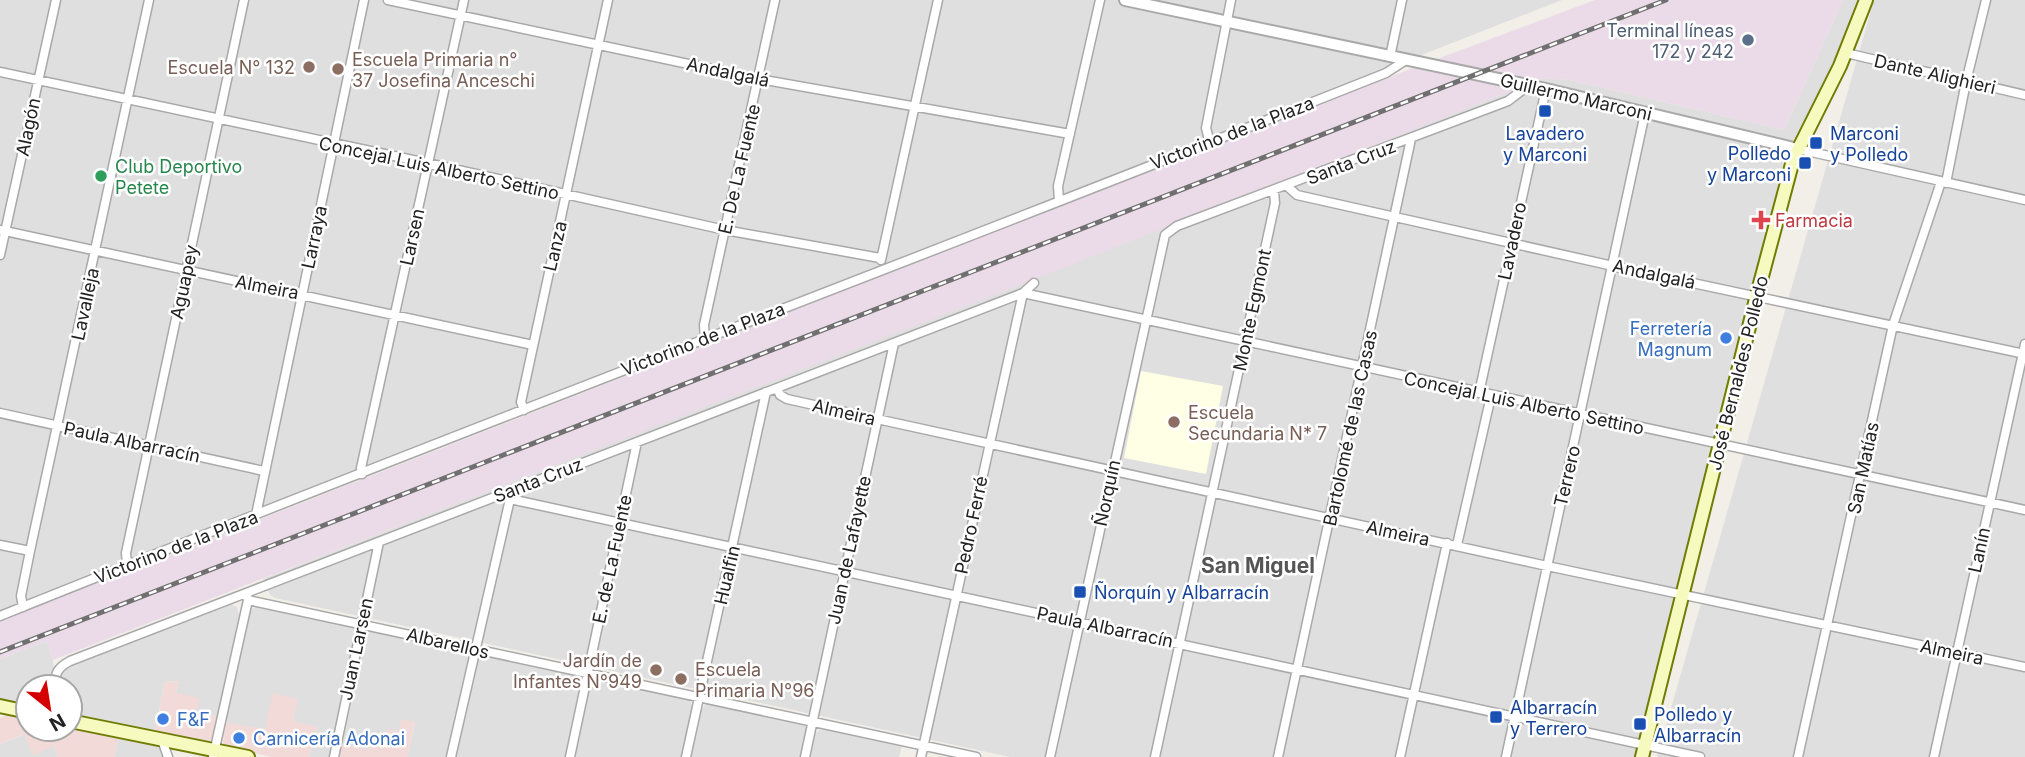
<svg xmlns="http://www.w3.org/2000/svg" width="2025" height="757" font-family="Inter,sans-serif">
  <rect width="100%" height="100%" fill="#f2efe9"/>
  <!-- residential -->
  <path fill="#e0dfdf" d="M0,0H1562L0,612Z
    M1843,0H1857L1830,71L1785,156L1635,757H1010L275,598L270,595L263,579L1544,78L1569,80L1784,130Z
    M1874,0H2025V757H1657Z
    M230,604L237,607L239,615L217,717L196,713L176,693L179,681L165,682L155,731L70,713V687H59L58,679L63,670Z
    M256,606L356,626L357,633L329,757H309L317,728L293,721L297,700L265,730L225,722L248,612Z
    M372,630L467,653L469,660L448,757H407L415,723L402,720L399,731L370,751L341,744L363,638Z
    M47,641L53,660L54,687H28V707L0,700V659Z
    M486,655L578,676L580,683L565,757H455L477,660Z
    M597,679L690,700L692,707L682,757H573L588,684Z
    M706,704L804,722L807,728L800,757H691L700,712Z
    M823,728L902,745L899,757H808L813,734Z
    M25,734L54,746L58,757H0V744Z
    M118,737L159,747L165,757H114Z"/>
  <!-- commercial -->
  <path fill="#f2dad9" d="M179,681L176,693L200,698L196,713L217,717L213,738L209,743L155,731L165,682Z
    M273,693L298,699L293,721L317,727L309,757H271L224,745L222,739L225,722L265,729Z
    M11,714L28,717V729H70V727L118,737L114,757H58L54,746L33,755L24,734L0,744V718Z
    M401,719L415,722L407,757H339L341,744L369,750L372,739L384,743L387,729L399,731Z"/>
  <!-- industrial -->
  <path fill="#ebdbe8" d="M1595,0H1843L1784,130L1569,80L1544,78L1007,290L53,660L47,641L0,659V621L1413,68Z"/>
  <!-- education -->
  <path fill="#ffffe5" d="M1141,371L1223,386L1206,474L1124,458Z"/>
  <g fill="none" stroke-linecap="round" stroke-linejoin="round">
    <defs>
      <path id="minor" d="M388,0L759,79L1070,134
        M1846,53L2025,95
        M1390,57L1402,0
        M0,72L427,163L725,230L880,258
        M1210,143L1206,128L1231,0
        M1798,149L2025,200
        M1946,183L1966,82L1986,0
        M1287,186L1297,195L1613,266L2025,354
        M1059,201L1058,186L1100,0
        M0,230L533,345
        M0,255L56,0
        M881,260L938,0
        M1023,293L2025,510
        M705,337L704,325L775,0
        M777,388L780,395L787,399L877,419L1547,566L2025,667
        M1479,393L1546,89
        M524,410L521,402L608,0
        M0,413L264,471
        M362,474L361,468L464,0
        M510,499L1700,757
        M256,515L364,0
        M0,545L30,551
        M1457,545L1491,396
        M127,565L126,553L244,0
        M248,600L976,757
        M23,607L21,596L30,551L149,0
        M0,616C460,431 925,256 1386,73L1406,60
        M55,687C55,673 57,668 70,661L1023,293L1034,283
        M162,740L168,757
        M213,757L248,600L247,596
        M334,757L379,542
        M451,757L510,499L508,494
        M570,757L637,442
        M686,757L766,392
        M805,757L894,343
        M921,757L1023,293
        M1050,757L1165,235L1177,226L1508,101L1529,85
        M1155,757L1275,203L1274,191
        M1278,757L1411,139
        M1400,757L1447,543
        M1506,757L1645,113
        M1798,757L1893,325L1941,182
        M1934,757L2025,344"/>
      <path id="tertiary" d="M1125,0L1546,89L1798,149"/>
      <path id="secondary" d="M0,706L28,712
        M70,721L248,757
        M1642,757L1757,295L1793,160L1840,66L1866,0"/>
    </defs>
    <!-- minor casing -->
    <use href="#minor" stroke="#a9a9a9" stroke-width="11"/>
    <!-- tertiary casing -->
    <use href="#tertiary" stroke="#a9a9a9" stroke-width="14"/>
    <!-- secondary casing -->
    <use href="#secondary" stroke="#707d05" stroke-width="16"/>
    <!-- minor -->
    <use href="#minor" stroke="#fff" stroke-width="8"/>
    <!-- tertiary -->
    <use href="#tertiary" stroke="#fff" stroke-width="10"/>
    <!-- secondary -->
    <use href="#secondary" stroke="#f7fabf" stroke-width="12"/>
    <defs>
      <path id="rail" d="M0,652L1666,0"/>
    </defs>
    <!-- rail casing -->
    <use href="#rail" stroke="#707070" stroke-width="5"/>
    <!-- rail -->
    <use href="#rail" stroke="#fff" stroke-width="2.5" stroke-dasharray="8" stroke-linecap="butt"/>
  </g>
  <!-- markers -->
  <circle fill="#5c6f8a" stroke="#fff" stroke-width="2.5" cx="1748" cy="40" r="7"/>
  <g fill="#8d6e63" stroke="#fff" stroke-width="2.5">
    <circle cx="309" cy="67" r="7"/>
    <circle cx="338" cy="69" r="7"/>
    <circle cx="1174" cy="422" r="7"/>
    <circle cx="656" cy="670" r="7"/>
    <circle cx="681" cy="679" r="7"/>
  </g>
  <g fill="#1a4fb4" stroke="#fff" stroke-width="2.5">
    <rect x="1538" y="104" width="14" height="14" rx="3.5"/>
    <rect x="1809" y="136" width="14" height="14" rx="3.5"/>
    <rect x="1798" y="156" width="14" height="14" rx="3.5"/>
    <rect x="1073" y="585" width="14" height="14" rx="3.5"/>
    <rect x="1489" y="710" width="14" height="14" rx="3.5"/>
    <rect x="1633" y="717" width="14" height="14" rx="3.5"/>
  </g>
  <circle fill="#2e9e5b" stroke="#fff" stroke-width="2.5" cx="101" cy="176" r="7"/>
  <path fill="#e0444e" stroke="#fff" stroke-width="2.5" d="M1757.5 209.5h7v7h7v7h-7v7h-7v-7h-7v-7h7z"/>
  <g fill="#3f7fe0" stroke="#fff" stroke-width="2.5">
    <circle cx="1726" cy="338" r="7"/>
    <circle cx="163" cy="719" r="7"/>
    <circle cx="239" cy="738" r="7"/>
  </g>
  <g text-anchor="middle" dominant-baseline="central" stroke-width="5" stroke-linejoin="round" paint-order="stroke">
    <!-- service labels -->
    <g font-size="18" fill="#4e5e75" stroke="#fff" text-anchor="end">
      <text x="1734" y="30">Terminal líneas<tspan x="1734" dy="21">172 y 242</tspan></text>
    </g>
    <!-- education labels -->
    <g font-size="18" fill="#785e54" stroke="#fff" text-anchor="start">
      <text x="352" y="59">Escuela Primaria n°<tspan x="352" dy="21">37 Josefina Anceschi</tspan></text>
      <text x="295" y="67" text-anchor="end">Escuela N° 132</text>
      <text x="1188" y="412">Escuela<tspan x="1188" dy="21">Secundaria N* 7</tspan></text>
      <text x="642" y="660" text-anchor="end">Jardín de<tspan x="642" dy="21">Infantes N°949</tspan></text>
      <text x="695" y="669">Escuela<tspan x="695" dy="21">Primaria N°96</tspan></text>
    </g>
    <!-- street labels -->
    <g font-size="18" fill="#222" stroke="#fff">
      <text transform="translate(728 72) rotate(12)">Andalgalá</text>
      <text transform="translate(1935 74) rotate(13)">Dante Alighieri</text>
      <text transform="translate(1576 97) rotate(13)">Guillermo Marconi</text>
      <text transform="translate(28 127) rotate(-78)">Alagón</text>
      <text transform="translate(1232 133) rotate(-21)">Victorino de la Plaza</text>
      <text transform="translate(1351 162) rotate(-21)">Santa Cruz</text>
      <text transform="translate(439 168) rotate(12)">Concejal Luis Alberto Settino</text>
      <text transform="translate(739 169) rotate(-77)">E. De La Fuente</text>
      <text transform="translate(314 237) rotate(-78)">Larraya</text>
      <text transform="translate(412 237) rotate(-78)">Larsen</text>
      <text transform="translate(1512 241) rotate(-78)">Lavadero</text>
      <text transform="translate(555 246) rotate(-77)">Lanza</text>
      <text transform="translate(1654 274) rotate(12)">Andalgalá</text>
      <text transform="translate(184 282) rotate(-78)">Aguapey</text>
      <text transform="translate(267 287) rotate(11)">Almeira</text>
      <text transform="translate(85 304) rotate(-78)">Lavalleja</text>
      <text transform="translate(1252 310) rotate(-78)">Monte Egmont</text>
      <text transform="translate(703 339) rotate(-21)">Victorino de la Plaza</text>
      <text transform="translate(1738 373) rotate(-76)">José Bernaldes Polledo</text>
      <text transform="translate(1524 403) rotate(12)">Concejal Luis Alberto Settino</text>
      <text transform="translate(844 412) rotate(13)">Almeira</text>
      <text transform="translate(1350 428) rotate(-78)">Bartolomé de las Casas</text>
      <text transform="translate(132 442) rotate(12)">Paula Albarracín</text>
      <text transform="translate(1863 468) rotate(-78)">San Matías</text>
      <text transform="translate(1567 476) rotate(-77)">Terrero</text>
      <text transform="translate(538 480) rotate(-21)">Santa Cruz</text>
      <text transform="translate(1107 493) rotate(-78)">Ñorquín</text>
      <text transform="translate(971 525) rotate(-78)">Pedro Ferré</text>
      <text transform="translate(1398 533) rotate(12)">Almeira</text>
      <text transform="translate(176 547) rotate(-21)">Victorino de la Plaza</text>
      <text transform="translate(849 550) rotate(-78)">Juan de Lafayette</text>
      <text transform="translate(1979 550) rotate(-78)">Lanín</text>
      <text transform="translate(612 559) rotate(-78)">E. de La Fuente</text>
      <text transform="translate(727 575) rotate(-77)">Hualfin</text>
      <text transform="translate(1105 627) rotate(12)">Paula Albarracín</text>
      <text transform="translate(448 643) rotate(13)">Albarellos</text>
      <text transform="translate(356 649) rotate(-78)">Juan Larsen</text>
      <text transform="translate(1952 652) rotate(12)">Almeira</text>
    </g>
    <!-- transit labels -->
    <g font-size="18" fill="#164399" stroke="#fff" text-anchor="start">
      <text x="1545" y="133" text-anchor="middle">Lavadero<tspan x="1545" dy="21">y Marconi</tspan></text>
      <text x="1830" y="133">Marconi<tspan x="1830" dy="21">y Polledo</tspan></text>
      <text x="1791" y="153" text-anchor="end">Polledo<tspan x="1791" dy="21">y Marconi</tspan></text>
      <text x="1094" y="592">Ñorquín y Albarracín</text>
      <text x="1510" y="707">Albarracín<tspan x="1510" dy="21">y Terrero</tspan></text>
      <text x="1654" y="714">Polledo y<tspan x="1654" dy="21">Albarracín</tspan></text>
    </g>
    <!-- leisure labels -->
    <g font-size="18" fill="#27864d" stroke="#fff" text-anchor="start">
      <text x="115" y="166">Club Deportivo<tspan x="115" dy="21">Petete</tspan></text>
    </g>
    <!-- health labels -->
    <g font-size="18" fill="#be3a42" stroke="#fff" text-anchor="start">
      <text x="1775" y="220">Farmacia</text>
    </g>
    <!-- shop labels -->
    <g font-size="18" fill="#366cbe" stroke="#fff" text-anchor="start">
      <text x="1712" y="328" text-anchor="end">Ferretería<tspan x="1712" dy="21">Magnum</tspan></text>
      <text x="177" y="719">F&amp;F</text>
      <text x="253" y="738">Carnicería Adonai</text>
    </g>
    <!-- quarter labels -->
    <g font-size="21" font-weight="bold" fill="#555" stroke="#fff">
      <text x="1258" y="565">San Miguel</text>
    </g>
  </g>
  <!-- north arrow -->
  <g transform="translate(49 708) rotate(150)"><circle r="33" fill="#ffffff" stroke="#a7a7a7" stroke-width="2"/>
  <path d="M0-5L12 26L0 18L-12 26Z" fill="#d40000"/>
  <text y="-10" font-size="19" font-weight="bold" text-anchor="middle" fill="#222222">N</text>
  </g>
</svg>
